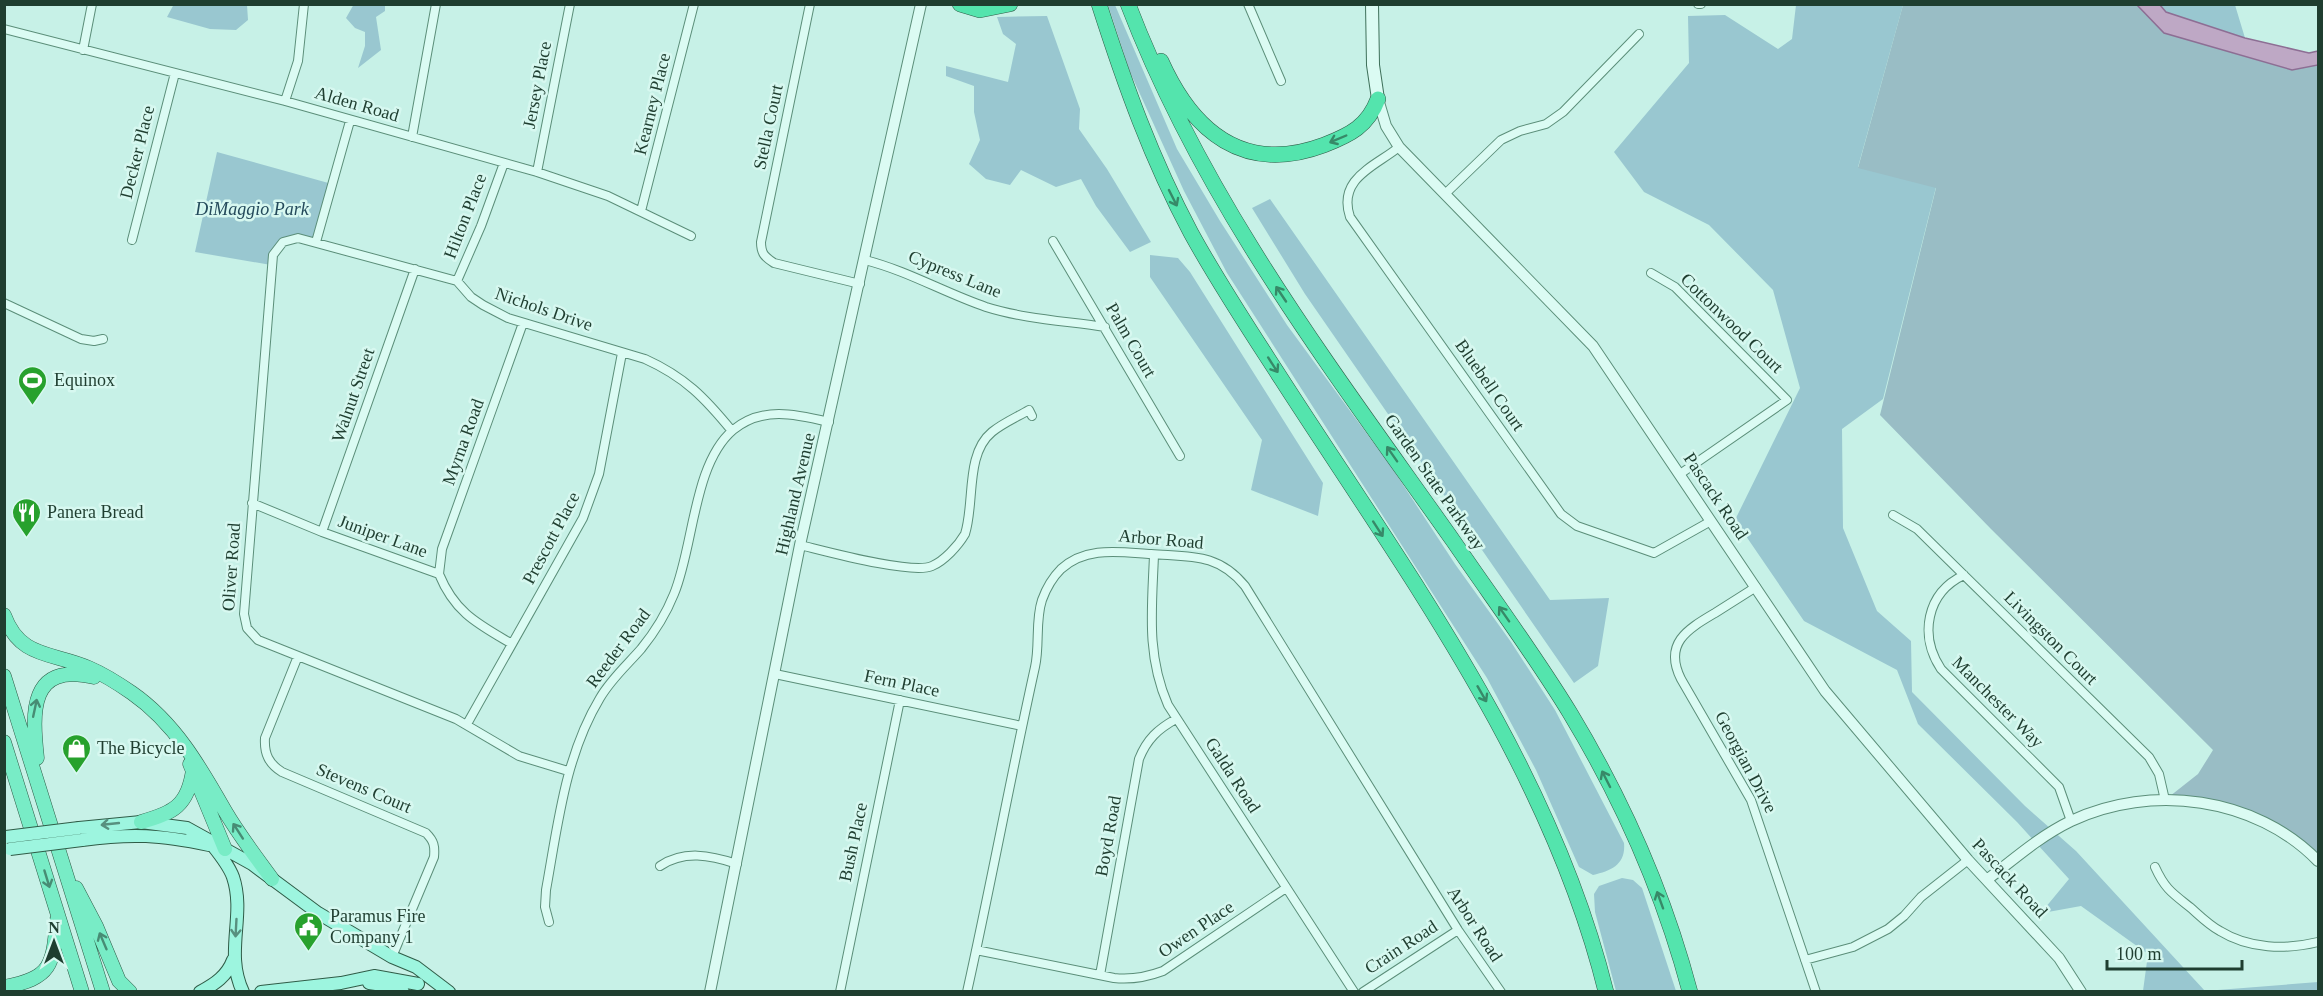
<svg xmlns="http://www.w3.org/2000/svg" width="2323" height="996" font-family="Georgia,serif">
  <rect width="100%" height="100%" fill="#c7f1e7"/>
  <!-- green -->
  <path fill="#99c7d0" d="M174,4L247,5L248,20L236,30L210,29L167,17Z
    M354,4L385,5V11L376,17L381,50L358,68L365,46V32L355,28L346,18Z
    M1108,5H1115L1177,149L1220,221L1287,325L1392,468L1455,564L1511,642L1555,710L1624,843C1626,864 1612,871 1593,875L1579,867L1536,770L1487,678L1227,273L1184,191L1130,72Z
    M1796,5H1903L1858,167L1936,187L1883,399L1842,429L1843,528L1877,611L1911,641L1912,692L2025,806L2076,851L2205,991L2318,982V991H2143L2148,954L2081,906L2048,912L2045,908L2069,879L2017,822L1918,724L1897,670L1804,621L1735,520L1800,388L1773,290L1709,225L1644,192L1614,152L1689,63L1688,16L1725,15L1778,49L1792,39Z
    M2160,5H2235L2245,38L2166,12Z
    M1047,16L1080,109L1079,129L1107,169L1151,242L1130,252L1096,206L1081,179L1056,187L1021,170L1010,185L986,179L969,164L980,140L974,112V86L946,76V66L1008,82L1016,44L1003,34L997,17Z
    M217,152L332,184L316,242H283L271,265L195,252Z
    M1270,199L1550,600L1609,598L1598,666L1574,683L1305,294L1252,208Z
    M1150,255L1178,258L1190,272L1323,483L1318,516L1251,490L1262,440L1150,277Z
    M1622,878L1633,880L1642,888L1676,991H1616L1595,912L1594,894L1599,886Z"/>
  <!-- cemetery -->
  <path fill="#99bdc5" d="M1903,5H2137L2164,33L2292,70L2318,65V861L2253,817L2165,800L2198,774L2213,750L1991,529L1880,415L1936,188L1858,168Z"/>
  <!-- water -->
  <path fill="#bea8c5" stroke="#8d6e94" stroke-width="1.5" d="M2137,5H2160L2166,12L2245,38L2309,53L2318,51V65L2292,70L2164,33Z"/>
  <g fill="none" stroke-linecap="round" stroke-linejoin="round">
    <defs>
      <path id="minor" d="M810,4L761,242C761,254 765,257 774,263L860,284
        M1248,4L1281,81
        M1698,4H1701
        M4,29L285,101L537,172L608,196L691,236
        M83,50L92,4
        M285,101L298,61L304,4
        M412,137L436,4
        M1399,147C1376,166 1337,178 1350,217L1561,514L1577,526L1654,553L1711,521
        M537,172L570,4
        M1445,194L1501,140L1520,131L1546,124L1563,112L1639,34
        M641,211L694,4
        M132,240L175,73
        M1053,241L1180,456
        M316,242L350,121
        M865,260C908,271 945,293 986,307C1024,319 1066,321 1105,327
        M1651,273L1675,287L1787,400L1680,474
        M457,281L481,226L504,163
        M4,303L81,339L94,341L103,339
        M252,503L322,532L439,574C455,613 478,624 512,644
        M1893,515L1917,529L2149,757L2159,774L2165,800
        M322,532L415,269
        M800,545C825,551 912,575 932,566C944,561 958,546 965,534C975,503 965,454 992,432C1003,423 1017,417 1029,410L1032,416
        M1154,555C1152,608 1146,655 1168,705L1354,992
        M439,574L442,549L523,323
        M1964,575C1926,593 1919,636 1941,669L2059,787L2071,821
        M1756,587C1742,596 1729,604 1715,613C1688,629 1663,643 1681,679L1751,800L1816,992
        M298,656L265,738C264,754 269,764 282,772L426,833C434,841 435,846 434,857L392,957
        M775,674L1022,726
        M467,724L583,518L599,474L622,353
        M568,771L519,756L456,719L258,640L247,628L244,614L273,255L283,242L298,238L457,281L471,297L483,305L508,318L645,359C685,377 705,398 732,431
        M660,866C684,850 710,855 737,864
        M2155,867C2165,889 2172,893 2191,908C2200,916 2209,925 2220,931C2249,949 2286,950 2318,942
        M549,922L545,907L546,890C558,824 565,756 600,698C611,679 627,665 641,649C654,633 666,614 674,594C694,546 693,464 733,430C762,406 795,414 829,422
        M976,950L1114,978C1132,980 1147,977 1163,971L1286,888
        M1805,960L1853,947L1888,929L1904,916L1921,897L1968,860
        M1100,975L1139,759C1147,739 1158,729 1176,719
        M840,992L900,700
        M967,992C991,884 1011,775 1035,667C1040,645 1035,621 1042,600C1046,589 1052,578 1061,569C1086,546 1119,552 1151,554C1191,557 1218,553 1245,586L1458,930L1501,992
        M1363,992L1458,930"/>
      <path id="tertiary" d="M1378,99L1386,126L1399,147L1593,346L1825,691L1968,860L2059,958L2081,992
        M1988,879C2014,859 2040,836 2071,821C2151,783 2256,797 2318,861
        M710,992L800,545L921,4"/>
      <path id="secondary" d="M1372,4L1373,65L1378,99"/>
      <path id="primary" d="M79,828L141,822L187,828L252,864L318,913L392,957L416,967L449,992
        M82,840C133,833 160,835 209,845
        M213,846C221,856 229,866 233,877C246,916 224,952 243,992
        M369,983L383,985L403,992
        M200,992C215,984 227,976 233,960
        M261,992L341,983L374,976L418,984"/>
      <path id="trunk" d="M4,615C20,659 53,652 89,668C103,674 119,684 132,693C175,723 200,767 225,811C239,835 256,857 272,879
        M4,676L103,992
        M4,742L82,992
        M37,758C32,712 29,662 94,677
        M190,764L225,849
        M141,822C173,813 188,806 193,770
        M76,888L96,926L119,981L130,992
        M4,987C52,978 53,965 57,920"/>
      <path id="motorway" d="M960,4L980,10L1010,4
        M1099,4C1125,85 1151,158 1191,233C1219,284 1251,332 1282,380C1407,574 1550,765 1606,992
        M1128,4C1204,203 1332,369 1454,542C1493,599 1534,654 1570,713C1622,799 1664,894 1690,992
        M1161,61C1193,132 1244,175 1324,145C1350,135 1368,126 1378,99"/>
    </defs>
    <!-- minor casing -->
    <use href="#minor" stroke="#5b8e79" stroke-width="10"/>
    <!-- tertiary casing -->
    <use href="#tertiary" stroke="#5b8e79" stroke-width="12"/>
    <!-- secondary casing -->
    <use href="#secondary" stroke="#3e705a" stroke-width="14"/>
    <!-- primary casing -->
    <use href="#primary" stroke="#2f5c47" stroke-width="14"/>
    <!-- trunk casing -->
    <use href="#trunk" stroke="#2f5c47" stroke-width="15"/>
    <!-- motorway casing -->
    <use href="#motorway" stroke="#2f5c47" stroke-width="16"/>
    <!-- minor -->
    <use href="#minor" stroke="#dbfbf3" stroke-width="8"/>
    <!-- tertiary -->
    <use href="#tertiary" stroke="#dbfbf3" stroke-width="10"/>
    <!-- secondary -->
    <use href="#secondary" stroke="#dbfbf3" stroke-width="12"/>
    <!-- primary -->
    <use href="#primary" stroke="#9df5df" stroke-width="12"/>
    <!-- trunk -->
    <use href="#trunk" stroke="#78ecc6" stroke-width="14"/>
    <!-- motorway -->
    <use href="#motorway" stroke="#54e4ad" stroke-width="15"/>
    <defs>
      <path id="primary-bridge" d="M6,837L79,828
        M10,849L82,840"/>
    </defs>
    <!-- primary-bridge casing -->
    <use href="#primary-bridge" stroke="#2f5c47" stroke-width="14" stroke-linecap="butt"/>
    <!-- primary-bridge -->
    <use href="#primary-bridge" stroke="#9df5df" stroke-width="12"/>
  </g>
  <!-- one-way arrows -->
  <defs><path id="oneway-shaft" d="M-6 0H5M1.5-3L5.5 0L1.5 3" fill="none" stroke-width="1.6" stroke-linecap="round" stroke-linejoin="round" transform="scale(1.5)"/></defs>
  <g stroke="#378968">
    <use href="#oneway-shaft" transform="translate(1338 139) rotate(157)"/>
    <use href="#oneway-shaft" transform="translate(1173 198) rotate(63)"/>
    <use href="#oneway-shaft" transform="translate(1281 294) rotate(-124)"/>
    <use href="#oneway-shaft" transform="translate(1273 365) rotate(57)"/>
    <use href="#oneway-shaft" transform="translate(1392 454) rotate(-125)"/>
    <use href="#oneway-shaft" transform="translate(1378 529) rotate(57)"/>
    <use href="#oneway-shaft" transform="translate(1504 614) rotate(-125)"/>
    <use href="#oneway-shaft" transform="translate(1482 694) rotate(60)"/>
    <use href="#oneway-shaft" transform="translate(1606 779) rotate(-117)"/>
    <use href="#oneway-shaft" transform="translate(1660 900) rotate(-110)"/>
  </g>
  <g stroke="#478c74">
    <use href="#oneway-shaft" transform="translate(35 708) rotate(-78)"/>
    <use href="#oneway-shaft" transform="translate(238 831) rotate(-123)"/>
    <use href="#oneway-shaft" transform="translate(47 879) rotate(73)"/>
    <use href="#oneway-shaft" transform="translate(103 941) rotate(-113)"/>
  </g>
  <g stroke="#58907f">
    <use href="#oneway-shaft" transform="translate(110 824) rotate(174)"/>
    <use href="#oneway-shaft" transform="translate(236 928) rotate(93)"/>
  </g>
  <!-- icons -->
  <defs>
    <symbol id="stadium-pin" viewBox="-11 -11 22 30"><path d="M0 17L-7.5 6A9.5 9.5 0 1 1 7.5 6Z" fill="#27a12d" stroke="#d7f8f0"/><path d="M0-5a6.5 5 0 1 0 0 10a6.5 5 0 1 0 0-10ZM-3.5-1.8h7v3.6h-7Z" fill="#fff"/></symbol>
    <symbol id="restaurant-pin" viewBox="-11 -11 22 30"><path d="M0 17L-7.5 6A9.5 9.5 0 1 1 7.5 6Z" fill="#27a12d" stroke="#d7f8f0"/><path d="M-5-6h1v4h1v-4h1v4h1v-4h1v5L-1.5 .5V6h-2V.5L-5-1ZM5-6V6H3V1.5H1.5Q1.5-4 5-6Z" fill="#fff"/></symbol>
    <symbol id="shop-pin" viewBox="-11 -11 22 30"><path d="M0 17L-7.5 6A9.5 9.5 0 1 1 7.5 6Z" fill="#27a12d" stroke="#d7f8f0"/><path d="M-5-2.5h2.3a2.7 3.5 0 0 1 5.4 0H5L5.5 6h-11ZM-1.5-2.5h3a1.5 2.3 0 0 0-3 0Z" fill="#fff"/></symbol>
    <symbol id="civic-pin" viewBox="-11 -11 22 30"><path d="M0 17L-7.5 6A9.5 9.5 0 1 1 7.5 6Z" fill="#27a12d" stroke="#d7f8f0"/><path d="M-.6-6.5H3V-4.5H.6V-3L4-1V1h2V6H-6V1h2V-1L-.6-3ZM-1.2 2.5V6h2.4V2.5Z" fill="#fff"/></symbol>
  </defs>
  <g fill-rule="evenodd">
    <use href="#stadium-pin" x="16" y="364" width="33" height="45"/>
    <use href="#restaurant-pin" x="10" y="496" width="33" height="45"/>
    <use href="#shop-pin" x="60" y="732" width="33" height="45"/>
    <use href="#civic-pin" x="292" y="910" width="33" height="45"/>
  </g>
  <g text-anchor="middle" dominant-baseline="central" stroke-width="5" stroke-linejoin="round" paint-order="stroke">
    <!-- street labels -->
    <g font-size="18" fill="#1f3e30" stroke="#d7f8f0">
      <text transform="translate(537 85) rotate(-79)">Jersey Place</text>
      <text transform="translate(357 104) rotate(16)">Alden Road</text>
      <text transform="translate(652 104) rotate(-76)">Kearney Place</text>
      <text transform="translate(768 127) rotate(-78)">Stella Court</text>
      <text transform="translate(137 152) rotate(-76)">Decker Place</text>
      <text transform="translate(465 216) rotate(-69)">Hilton Place</text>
      <text transform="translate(955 274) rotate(22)">Cypress Lane</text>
      <text transform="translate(544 309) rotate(19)">Nichols Drive</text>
      <text transform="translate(1732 323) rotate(44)">Cottonwood Court</text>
      <text transform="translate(1131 340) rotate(60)">Palm Court</text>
      <text transform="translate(1490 385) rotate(55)">Bluebell Court</text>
      <text transform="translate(353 395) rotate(-71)">Walnut Street</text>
      <text transform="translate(463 442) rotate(-70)">Myrna Road</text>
      <text transform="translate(1435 482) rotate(55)">Garden State Parkway</text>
      <text transform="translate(795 494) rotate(-77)">Highland Avenue</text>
      <text transform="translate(1716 496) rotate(56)">Pascack Road</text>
      <text transform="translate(383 536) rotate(20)">Juniper Lane</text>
      <text transform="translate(551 538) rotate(-62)">Prescott Place</text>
      <text transform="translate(1161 539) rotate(5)">Arbor Road</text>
      <text transform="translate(231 567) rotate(-86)">Oliver Road</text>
      <text transform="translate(2051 638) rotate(45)">Livingston Court</text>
      <text transform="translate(618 648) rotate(-53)">Reeder Road</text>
      <text transform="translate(902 683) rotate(12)">Fern Place</text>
      <text transform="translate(1998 702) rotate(45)">Manchester Way</text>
      <text transform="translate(1746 762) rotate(62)">Georgian Drive</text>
      <text transform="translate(1233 775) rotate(57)">Galda Road</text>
      <text transform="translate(364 788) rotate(23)">Stevens Court</text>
      <text transform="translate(1108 836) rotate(-80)">Boyd Road</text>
      <text transform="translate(853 842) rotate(-78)">Bush Place</text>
      <text transform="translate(2010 878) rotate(47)">Pascack Road</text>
      <text transform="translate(1475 924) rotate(57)">Arbor Road</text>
      <text transform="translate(1196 929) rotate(-34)">Owen Place</text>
      <text transform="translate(1401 947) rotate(-33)">Crain Road</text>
    </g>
    <!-- park labels -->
    <g font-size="18" font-style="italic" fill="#244a5b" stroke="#d7f8f0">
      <text x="252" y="209">DiMaggio Park</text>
    </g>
    <!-- poi labels -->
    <g font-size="18" fill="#1f3e30" stroke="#d7f8f0" text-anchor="start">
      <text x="54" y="380">Equinox</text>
      <text x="47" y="512">Panera Bread</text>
      <text x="97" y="748">The Bicycle</text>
      <text x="330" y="916">Paramus Fire<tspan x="330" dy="21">Company 1</tspan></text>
    </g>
  </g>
  <!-- border -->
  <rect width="2323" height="996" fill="none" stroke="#1f3e30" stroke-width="12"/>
  <!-- north arrow -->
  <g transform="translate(54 942)" stroke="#d7f8f0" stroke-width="4.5" paint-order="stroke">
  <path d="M0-4.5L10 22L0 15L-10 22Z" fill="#1f3e30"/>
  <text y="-9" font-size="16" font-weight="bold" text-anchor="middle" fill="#1f3e30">N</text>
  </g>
  <!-- scale -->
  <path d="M2107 960v9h135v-9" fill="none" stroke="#1f3e30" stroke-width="3"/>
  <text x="2116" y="960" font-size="18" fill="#1f3e30" stroke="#d7f8f0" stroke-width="4.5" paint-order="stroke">100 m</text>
</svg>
